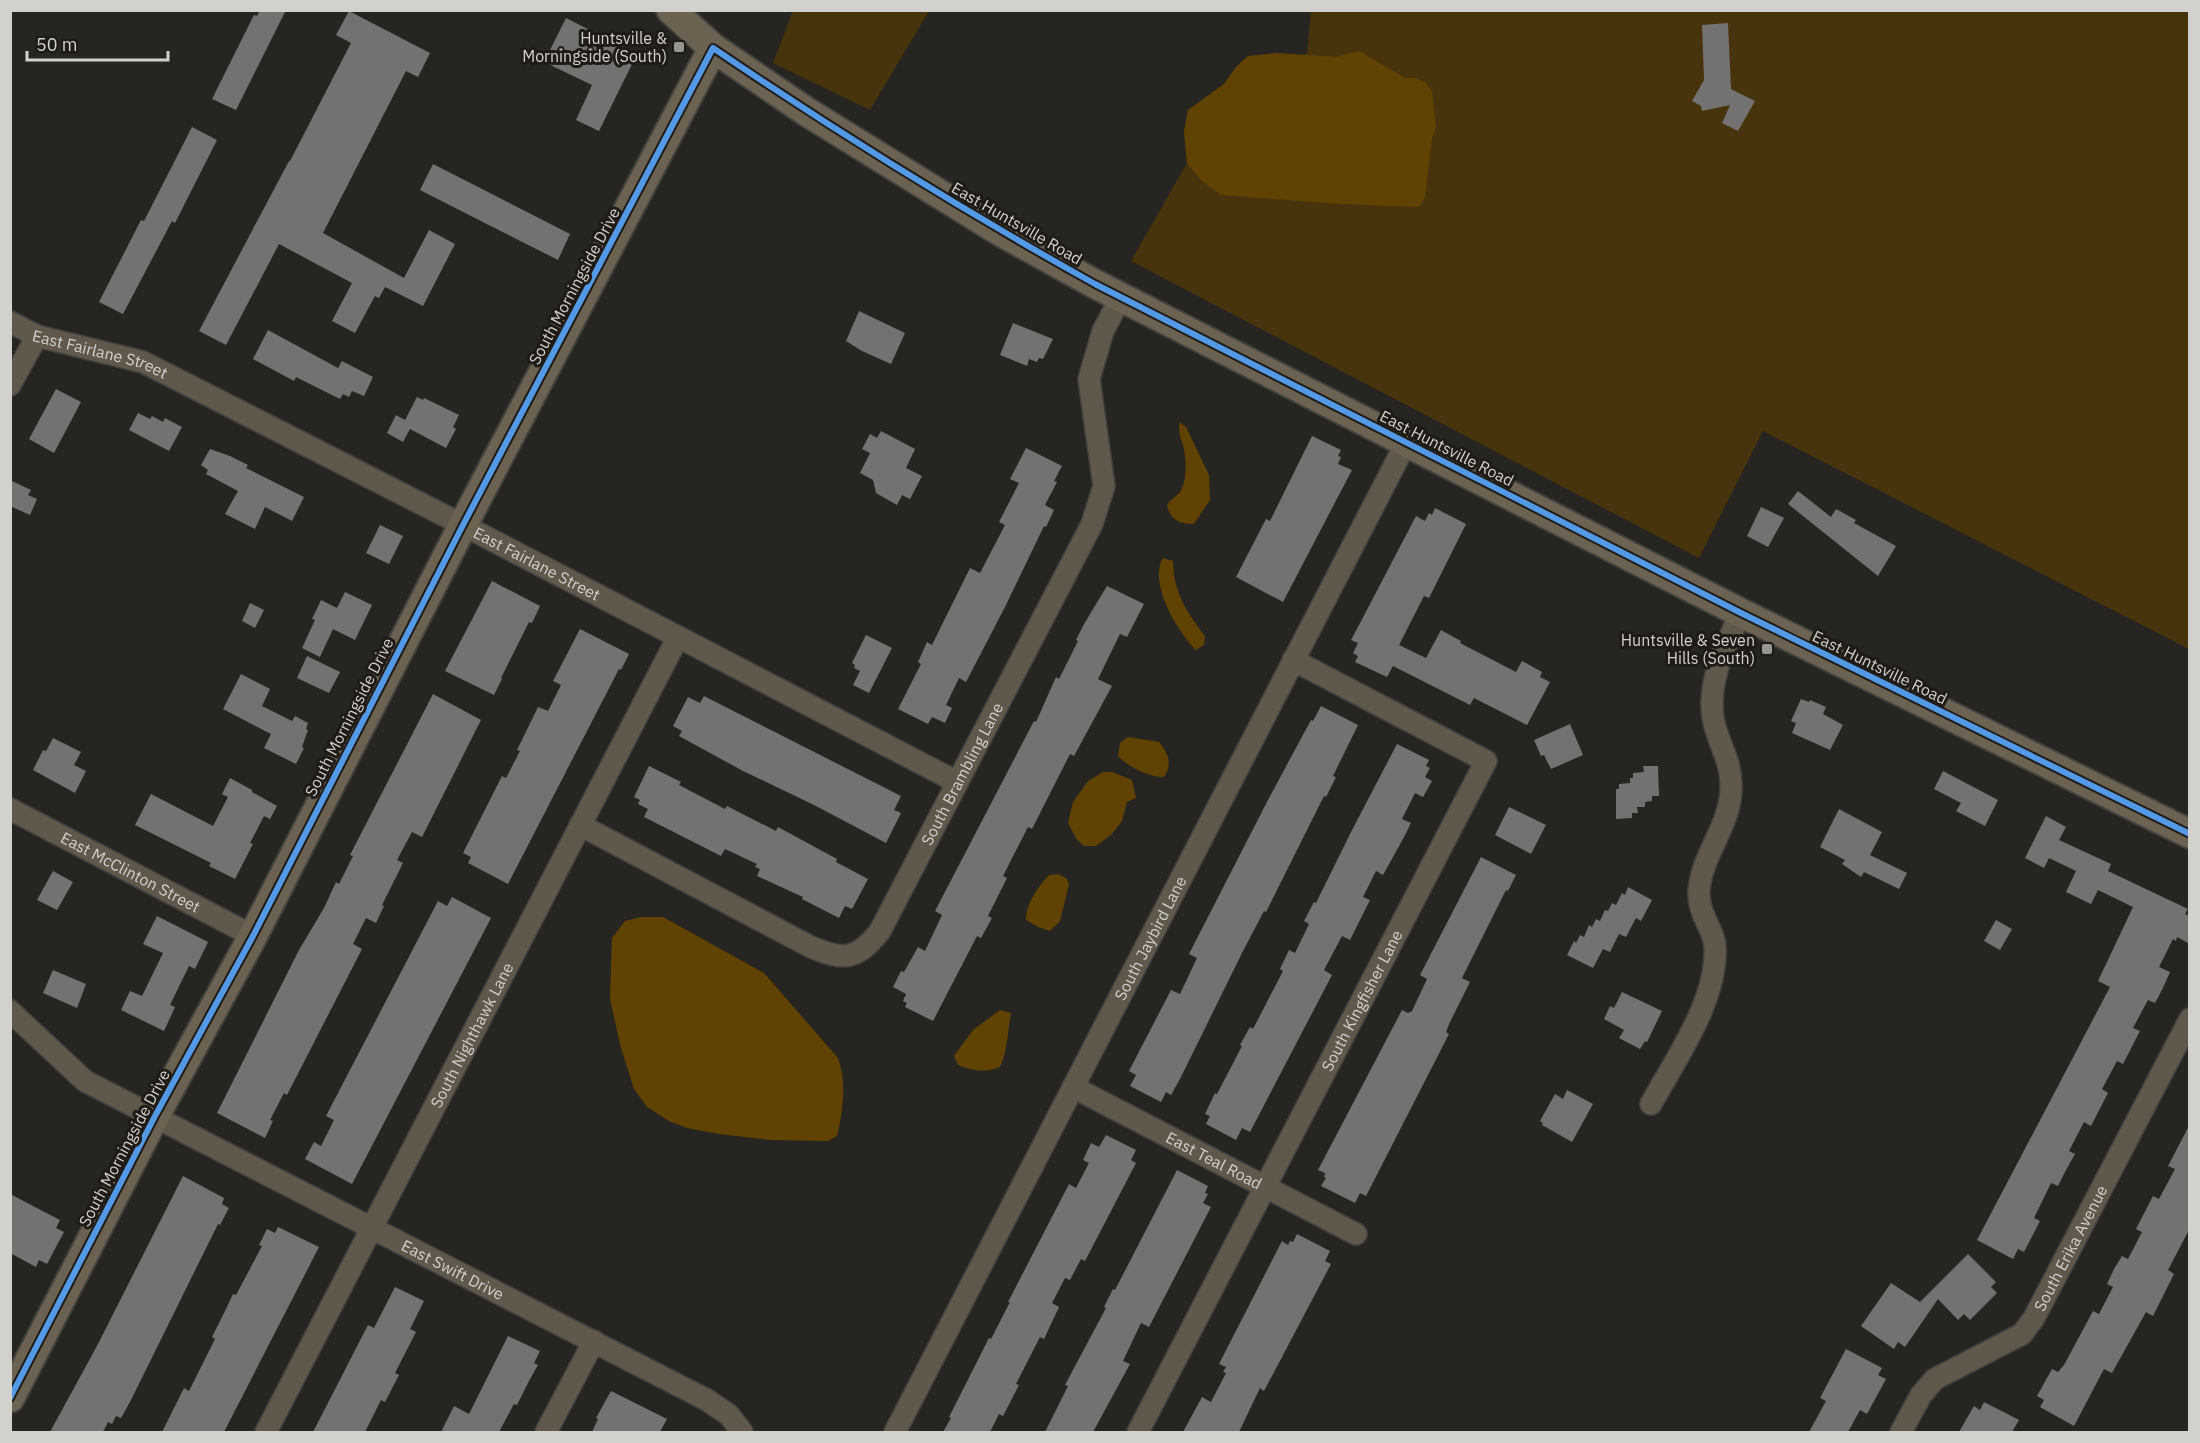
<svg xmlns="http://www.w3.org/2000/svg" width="2200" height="1443" viewBox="0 0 2200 1443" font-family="'IBM Plex Sans',sans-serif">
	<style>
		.green { fill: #48340c }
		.water { fill: #604203 }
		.building { fill: #747270 }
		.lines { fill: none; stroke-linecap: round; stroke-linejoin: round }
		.street-casing { stroke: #42413e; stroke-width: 24 }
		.secondary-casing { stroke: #42413e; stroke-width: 32 }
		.street { stroke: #60584b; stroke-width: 21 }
		.secondary { stroke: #6c6252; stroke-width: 28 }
		.cycleway-casing { stroke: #1f1c17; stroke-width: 10 }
		.cycleway { stroke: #5399e6; stroke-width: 6 }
		.poi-dot { fill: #979591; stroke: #1f1c17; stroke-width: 2 }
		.labels { text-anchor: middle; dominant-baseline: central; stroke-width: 6; stroke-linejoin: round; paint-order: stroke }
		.poi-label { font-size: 16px; fill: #d3d1cd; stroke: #1f1c17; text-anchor: end }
		.street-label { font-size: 16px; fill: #d3d1cd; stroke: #1f1c17 }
	</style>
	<rect width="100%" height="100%" fill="#272522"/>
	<g class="green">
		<polygon points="793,11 793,10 929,11 870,110 773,63"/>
		<polygon points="1311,11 2189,11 2189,649 1763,431 1699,558 1131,261 1187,163 1184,132 1188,110 1224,84 1236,67 1248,56 1307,54"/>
	</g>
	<g class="water">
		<polygon points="1359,51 1405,78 1416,78 1426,83 1432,91 1436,127 1432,138 1425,197 1419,207 1341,204 1221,195 1202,181 1187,163 1184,132 1188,110 1224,84 1236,67 1248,56 1276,53 1336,57"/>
		<path d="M1180,422l6,5 23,48 1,25 -16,24c-14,0 -24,-4 -27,-19 4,-7 13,-10 15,-17 5,-12 4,-27 2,-39 -2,-9 -7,-18 -4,-27z"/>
		<path d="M1163,558l10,3c0,30 14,52 32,75l-1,9 -8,5c-18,-18 -48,-67 -33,-92z"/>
		<path d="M1128,737l31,5c9,11 14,22 5,35 -14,1 -37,-11 -46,-21l2,-13z"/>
		<polygon points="1103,772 1112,772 1132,780 1136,798 1127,802 1122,821 1112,834 1096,846 1084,846 1077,840 1068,823 1073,802 1088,781"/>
		<path d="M1058,874l8,4 3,6 -9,37 -10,10 -12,-4 -12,-7c0,-17 12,-33 23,-45z"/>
		<path d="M641,917h22l101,56 74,85c9,24 5,53 -1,78l-9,5 -58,-1 -51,-6 -32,-6 -18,-7 -22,-14 -13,-18 -13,-41 -11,-49 2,-61 13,-17z"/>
		<path d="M1000,1010l11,3c-3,16 -4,41 -11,54 -15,6 -28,4 -42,-2l-4,-9 19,-26z"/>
	</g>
	<g class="building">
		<polygon points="260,10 286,10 236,110 212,99 254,15 257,16"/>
		<polygon points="349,11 430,53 418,77 406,71 323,233 404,278 429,230 455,244 423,306 385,287 379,298 375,296 355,333 332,321 352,283 279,244 226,345 199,331 289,161 290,161 351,43 336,35"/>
		<polygon points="566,18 637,54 599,131 576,120 592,85 544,62"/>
		<polygon points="1728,23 1731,89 1755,101 1738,131 1722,123 1730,105 1702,111 1701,106 1692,101 1704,80 1702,25"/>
		<polygon points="192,127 217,140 175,223 172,221 123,314 99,302 141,220 144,221"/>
		<polygon points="433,164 570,234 558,260 420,190"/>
		<polygon points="859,311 905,333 891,364 862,351 846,341"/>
		<polygon points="1013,323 1053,339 1043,359 1039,358 1037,362 1029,359 1027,366 1000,355"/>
		<polygon points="268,330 338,368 342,361 373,377 364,396 352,391 349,397 343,394 340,399 296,377 294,381 253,359"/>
		<polygon points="56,389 81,402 54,453 29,439"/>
		<polygon points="417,397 423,400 424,398 459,415 453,427 456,429 446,448 410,429 403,442 387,433 396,415 405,420"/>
		<polygon points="138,413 150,419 152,416 163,422 165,418 182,427 169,451 129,430"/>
		<polygon points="881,431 915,449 906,468 922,476 910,499 902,495 897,505 876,493 873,480 860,473 870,453 862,449 870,434 877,438"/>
		<polygon points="1312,436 1341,450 1338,456 1341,457 1338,464 1352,470 1283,602 1236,577 1266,519 1270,521"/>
		<polygon points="1026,448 1062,466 1054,481 1057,482 1045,505 1054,510 1046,527 1044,526 1005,607 966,682 959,678 946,705 952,708 945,723 932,717 928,724 898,709 921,664 918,662 927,642 932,645 970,568 980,573 1005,525 999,522 1019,483 1010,479"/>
		<polygon points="210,449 230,456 248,465 246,468 304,497 292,521 265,507 255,529 225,514 238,491 206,474 208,470 201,465"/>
		<polygon points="10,480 31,490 28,495 37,499 30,515 10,506"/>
		<polygon points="1798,491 1831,517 1836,509 1856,520 1854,523 1896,546 1878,576 1788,504"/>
		<polygon points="1761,507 1784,518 1768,547 1747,536"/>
		<polygon points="1435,508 1466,524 1429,598 1424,596 1399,645 1426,658 1441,630 1461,641 1460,643 1516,672 1522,661 1542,672 1540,677 1550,682 1527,725 1474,698 1470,705 1393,666 1387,677 1355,662 1358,656 1353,653 1358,643 1351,640 1359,625 1416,516 1425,521 1429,513 1432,515"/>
		<polygon points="380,525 403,536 389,564 366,553"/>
		<polygon points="492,581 540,606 532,623 529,622 501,678 502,679 494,695 445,671"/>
		<polygon points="1107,586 1144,604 1127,637 1120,634 1098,679 1112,686 1074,756 1070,754 1032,829 1028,827 1003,876 1007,878 988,916 992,918 981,938 977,936 933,1021 905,1007 907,1003 903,1001 906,994 893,987 901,971 904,972 918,947 925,951 942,915 935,911 1034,721 1036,722 1056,677 1059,679 1078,641 1076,640 1084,624"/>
		<polygon points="345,592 372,605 355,640 333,629 320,657 302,648 315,620 312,619 321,600 337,608"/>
		<polygon points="250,603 264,610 255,628 242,621"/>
		<polygon points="580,629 629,654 621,670 619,669 508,884 468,863 471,857 463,853 502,776 506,778 520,751 517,750 538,707 548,711 561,685 553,681"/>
		<polygon points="866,635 892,648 869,693 853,685 860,671 854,668 855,665 852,663"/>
		<polygon points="307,656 340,672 329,693 297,678"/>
		<polygon points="241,674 270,689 262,706 292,721 295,716 308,723 306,729 308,730 302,747 304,748 296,764 264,748 271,734 223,709"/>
		<polygon points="433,694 481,720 422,837 412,832 397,860 403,863 382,905 384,906 376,923 366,918 353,944 362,949 287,1095 284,1093 270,1120 273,1121 265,1138 217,1113 299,950 324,908 336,882 339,884 353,856 350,855"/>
		<polygon points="704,696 901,796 894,810 901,813 886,843 814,805 743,771 679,736 682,731 673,726 688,697 700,703"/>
		<polygon points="1801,699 1809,702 1810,700 1826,707 1823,714 1843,725 1830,750 1792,733 1796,723 1791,721"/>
		<polygon points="1321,706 1358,725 1333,776 1336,777 1326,797 1324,796 1266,912 1264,911 1243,951 1181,1077 1171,1095 1166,1092 1161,1102 1130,1086 1136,1075 1129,1071 1171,990 1180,994 1197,958 1189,954 1269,798 1311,720 1313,721"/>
		<polygon points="1570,724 1583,755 1551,769 1544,755 1541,756 1534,740"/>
		<polygon points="53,738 81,752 74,765 86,771 75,793 33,770 43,750 46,751"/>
		<polygon points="1397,744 1429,760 1426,766 1430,768 1425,777 1432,781 1423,797 1415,793 1402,819 1411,823 1403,839 1383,875 1376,871 1363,897 1370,900 1350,940 1342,936 1324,970 1332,975 1250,1132 1242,1128 1236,1140 1206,1124 1210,1116 1205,1114 1215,1093 1217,1094 1242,1046 1240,1045 1250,1027 1253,1029 1283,971 1280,969 1289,950 1295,953 1309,924 1304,921 1314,902 1316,903 1350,834"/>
		<polygon points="649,766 681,782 679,785 725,809 727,806 776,831 778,827 837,859 836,862 868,879 852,909 845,906 839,918 802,899 803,897 757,876 760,869 755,867 757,864 725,849 721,856 644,817 648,809 638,804 640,800 634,797"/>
		<polygon points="1643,766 1658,766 1659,796 1652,796 1652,801 1645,802 1645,807 1637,807 1638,813 1632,813 1632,818 1616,819 1616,789 1619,789 1619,784 1630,783 1630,778 1633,778 1633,773 1644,772"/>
		<polygon points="1943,771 1998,800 1985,826 1956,811 1961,803 1934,789"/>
		<polygon points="230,778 252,790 252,792 277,806 270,819 264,816 250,843 253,844 235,879 209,866 211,863 135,825 151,794 213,826 228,797 222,794"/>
		<polygon points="1509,807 1546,825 1531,854 1495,835"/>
		<polygon points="1839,809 1882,832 1870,855 1907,873 1899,889 1864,872 1861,877 1842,864 1845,860 1820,847"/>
		<polygon points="2046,816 2066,827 2059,840 2111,864 2108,871 2188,909 2185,914 2190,916 2190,944 2177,937 2176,941 2173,939 2159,967 2170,972 2163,988 2155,1003 2148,1000 2133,1028 2140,1031 2123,1064 2117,1061 2102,1089 2108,1093 2091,1126 2084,1122 2069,1151 2075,1154 2066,1170 2058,1186 2051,1183 2034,1218 2040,1221 2024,1252 2018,1249 2013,1259 1977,1240 2110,987 2098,981 2133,907 2098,890 2091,904 2066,892 2076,871 2049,858 2044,868 2025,858"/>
		<polygon points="1481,857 1516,875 1508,891 1506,890 1462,978 1470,982 1450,1022 1446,1032 1449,1034 1366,1196 1360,1193 1355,1203 1321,1186 1326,1178 1324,1177 1325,1173 1318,1170 1402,1010 1408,1013 1412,1011 1427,979 1420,975"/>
		<polygon points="53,871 73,882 57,910 37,900"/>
		<polygon points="1628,887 1652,900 1641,921 1636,918 1626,937 1619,934 1610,952 1603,949 1593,968 1567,955 1574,941 1576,943 1580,935 1584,937 1589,925 1592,927 1596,919 1600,921 1605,910 1608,911 1612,903 1616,905 1622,893 1625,895"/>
		<polygon points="452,897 491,918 352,1184 305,1159 314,1142 321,1146 334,1120 326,1116 438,901 447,906"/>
		<polygon points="157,916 208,942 195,969 189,966 170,1005 175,1007 164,1031 121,1010 130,991 142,996 163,953 143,944"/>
		<polygon points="1996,920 2012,929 2000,950 1984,941"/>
		<polygon points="53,970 86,984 77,1008 43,993"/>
		<polygon points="1622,992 1662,1011 1647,1042 1645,1041 1640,1049 1619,1038 1624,1030 1604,1019 1610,1006 1614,1008"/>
		<polygon points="1567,1090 1593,1104 1572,1142 1542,1125 1543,1123 1540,1121 1555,1094 1563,1099"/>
		<polygon points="2190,1124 2190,1228 2168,1270 2174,1274 2153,1316 2146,1312 2112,1373 2104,1369 2074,1426 2040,1407 2044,1400 2037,1396 2052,1369 2058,1372 2064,1365 2093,1311 2099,1314 2113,1287 2107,1284 2114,1269 2122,1256 2128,1259 2142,1232 2136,1229 2153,1196 2159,1199 2175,1169 2168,1166"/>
		<polygon points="1106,1135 1136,1150 1131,1160 1136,1163 1085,1261 1081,1259 1070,1280 1065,1278 1052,1303 1059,1307 1044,1339 1040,1337 1016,1384 1019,1385 1003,1416 999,1414 990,1432 943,1432 951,1418 949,1417 989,1338 991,1339 1010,1302 1008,1302 1069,1184 1076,1188 1089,1163 1083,1160 1091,1143 1099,1147"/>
		<polygon points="1177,1170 1208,1186 1205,1193 1208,1194 1203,1203 1211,1207 1149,1327 1141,1323 1123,1361 1130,1364 1093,1432 1045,1432 1068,1386 1065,1385 1106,1308 1104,1307 1113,1289 1115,1290"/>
		<polygon points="183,1176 224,1198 222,1204 229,1208 220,1225 218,1224 131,1400 121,1418 116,1416 112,1424 108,1422 103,1432 50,1432 98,1344"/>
		<polygon points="10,1194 60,1220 56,1228 64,1232 47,1264 39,1260 36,1267 10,1253"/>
		<polygon points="278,1227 319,1247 224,1432 162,1432 184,1388 189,1391 215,1339 212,1337 225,1311 233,1294 236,1295 262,1246 259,1245 267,1229 275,1233"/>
		<polygon points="1297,1234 1330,1251 1325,1261 1331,1264 1264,1391 1260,1388 1239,1432 1183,1432 1202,1397 1211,1402 1226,1373 1223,1372 1226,1367 1219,1364 1282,1241 1288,1245 1290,1241 1293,1242"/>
		<polygon points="1968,1254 1996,1282 1991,1287 1997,1293 1970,1320 1964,1314 1958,1320 1938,1299 1905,1347 1898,1342 1894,1349 1861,1326 1891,1283 1920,1302"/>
		<polygon points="395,1287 424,1301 410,1329 416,1332 395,1373 399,1375 385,1402 381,1400 365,1432 313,1432 368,1325 374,1328"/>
		<polygon points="508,1336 540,1351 534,1363 538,1365 529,1381 517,1405 514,1404 499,1432 441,1432 454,1406 469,1414"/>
		<polygon points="1846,1349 1882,1368 1878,1375 1886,1379 1867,1414 1860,1410 1848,1432 1809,1432 1826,1401 1820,1398"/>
		<polygon points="611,1391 667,1419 660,1432 592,1432 598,1419 596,1418"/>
		<polygon points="1984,1402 2019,1420 2012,1432 1959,1432 1974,1406 1980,1410"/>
	</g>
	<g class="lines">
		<g class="street-casing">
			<g id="street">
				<path id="s1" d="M10,322l27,14 106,26 320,163 494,257"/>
				<polyline points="10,385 37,336"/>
				<path id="s2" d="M10,809l243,127"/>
				<path id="s3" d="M580,825l231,122c33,14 46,13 69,-16l212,-407 12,-38 -15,-107 14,-48 18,-34"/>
				<path id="s4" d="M10,1011l75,70 622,319 22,15 13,17"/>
				<path id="s5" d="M1073,1087l283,147"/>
				<path d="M1651,1104c25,-46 67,-104 64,-158 -1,-17 -18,-33 -16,-56 3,-35 30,-63 32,-99 1,-27 -8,-38 -15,-61 -13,-40 8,-82 25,-117"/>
				<path id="s6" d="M266,1432l412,-795"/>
				<polyline points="546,1432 594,1341"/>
				<path id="s7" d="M895,1432l511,-989"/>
				<path id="s8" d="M1138,1432l348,-671 -193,-101"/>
				<path id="s9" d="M1901,1432l20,-37 14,-16 87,-45 12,-16 156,-299"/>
			</g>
		</g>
		<g class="secondary-casing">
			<g id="secondary">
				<polyline points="671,10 713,48 807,112 1001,232 1095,284 1741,613 2190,834"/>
				<polyline points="10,1398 155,1116 253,936 463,525 713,48"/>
			</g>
		</g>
		<use href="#street" class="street"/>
		<use href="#secondary" class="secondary"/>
		<g class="cycleway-casing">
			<path id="cycleway" d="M10,1398l145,-282 98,-180 210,-411 250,-477c124,84 251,163 382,236l646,329 449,221"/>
		</g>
		<use href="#cycleway" class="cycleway"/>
	</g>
	<g class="poi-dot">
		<rect x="673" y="41" width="12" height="12" rx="3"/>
		<rect x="1761" y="643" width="12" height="12" rx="3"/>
	</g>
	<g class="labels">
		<g class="poi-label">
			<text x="667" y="38">Huntsville &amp;<tspan x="667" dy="18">Morningside (South)</tspan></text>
			<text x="1755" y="640">Huntsville &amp; Seven<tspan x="1755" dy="18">Hills (South)</tspan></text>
		</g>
		<g class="street-label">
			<text transform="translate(1017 223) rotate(30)">East Huntsville Road</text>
			<text transform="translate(574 286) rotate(-62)">South Morningside Drive</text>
			<text stroke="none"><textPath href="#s1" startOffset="96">East Fairlane Street</textPath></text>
			<text transform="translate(1447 448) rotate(27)">East Huntsville Road</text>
			<text stroke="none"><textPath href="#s1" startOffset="582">East Fairlane Street</textPath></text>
			<text transform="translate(1880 667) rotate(26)">East Huntsville Road</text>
			<text transform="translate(349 717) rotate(-63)">South Morningside Drive</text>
			<text stroke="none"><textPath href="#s3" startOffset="518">South Brambling Lane</textPath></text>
			<text stroke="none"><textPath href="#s2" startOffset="136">East McClinton Street</textPath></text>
			<text stroke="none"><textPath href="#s7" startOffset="556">South Jaybird Lane</textPath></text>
			<text stroke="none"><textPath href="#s8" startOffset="486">South Kingfisher Lane</textPath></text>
			<text stroke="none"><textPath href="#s6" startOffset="447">South Nighthawk Lane</textPath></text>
			<text transform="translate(124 1148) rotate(-62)">South Morningside Drive</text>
			<text stroke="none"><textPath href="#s5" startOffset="159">East Teal Road</textPath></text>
			<text stroke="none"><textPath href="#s9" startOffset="260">South Erika Avenue</textPath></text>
			<text stroke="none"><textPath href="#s4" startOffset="516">East Swift Drive</textPath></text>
		</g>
	</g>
	<rect width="2200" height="1443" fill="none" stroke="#d3d1cd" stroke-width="24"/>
	<path d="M27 51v9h141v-9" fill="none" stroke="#d3d1cd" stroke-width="3"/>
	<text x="36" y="51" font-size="18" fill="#d3d1cd" stroke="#1f1c17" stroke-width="4.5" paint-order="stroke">50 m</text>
</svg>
